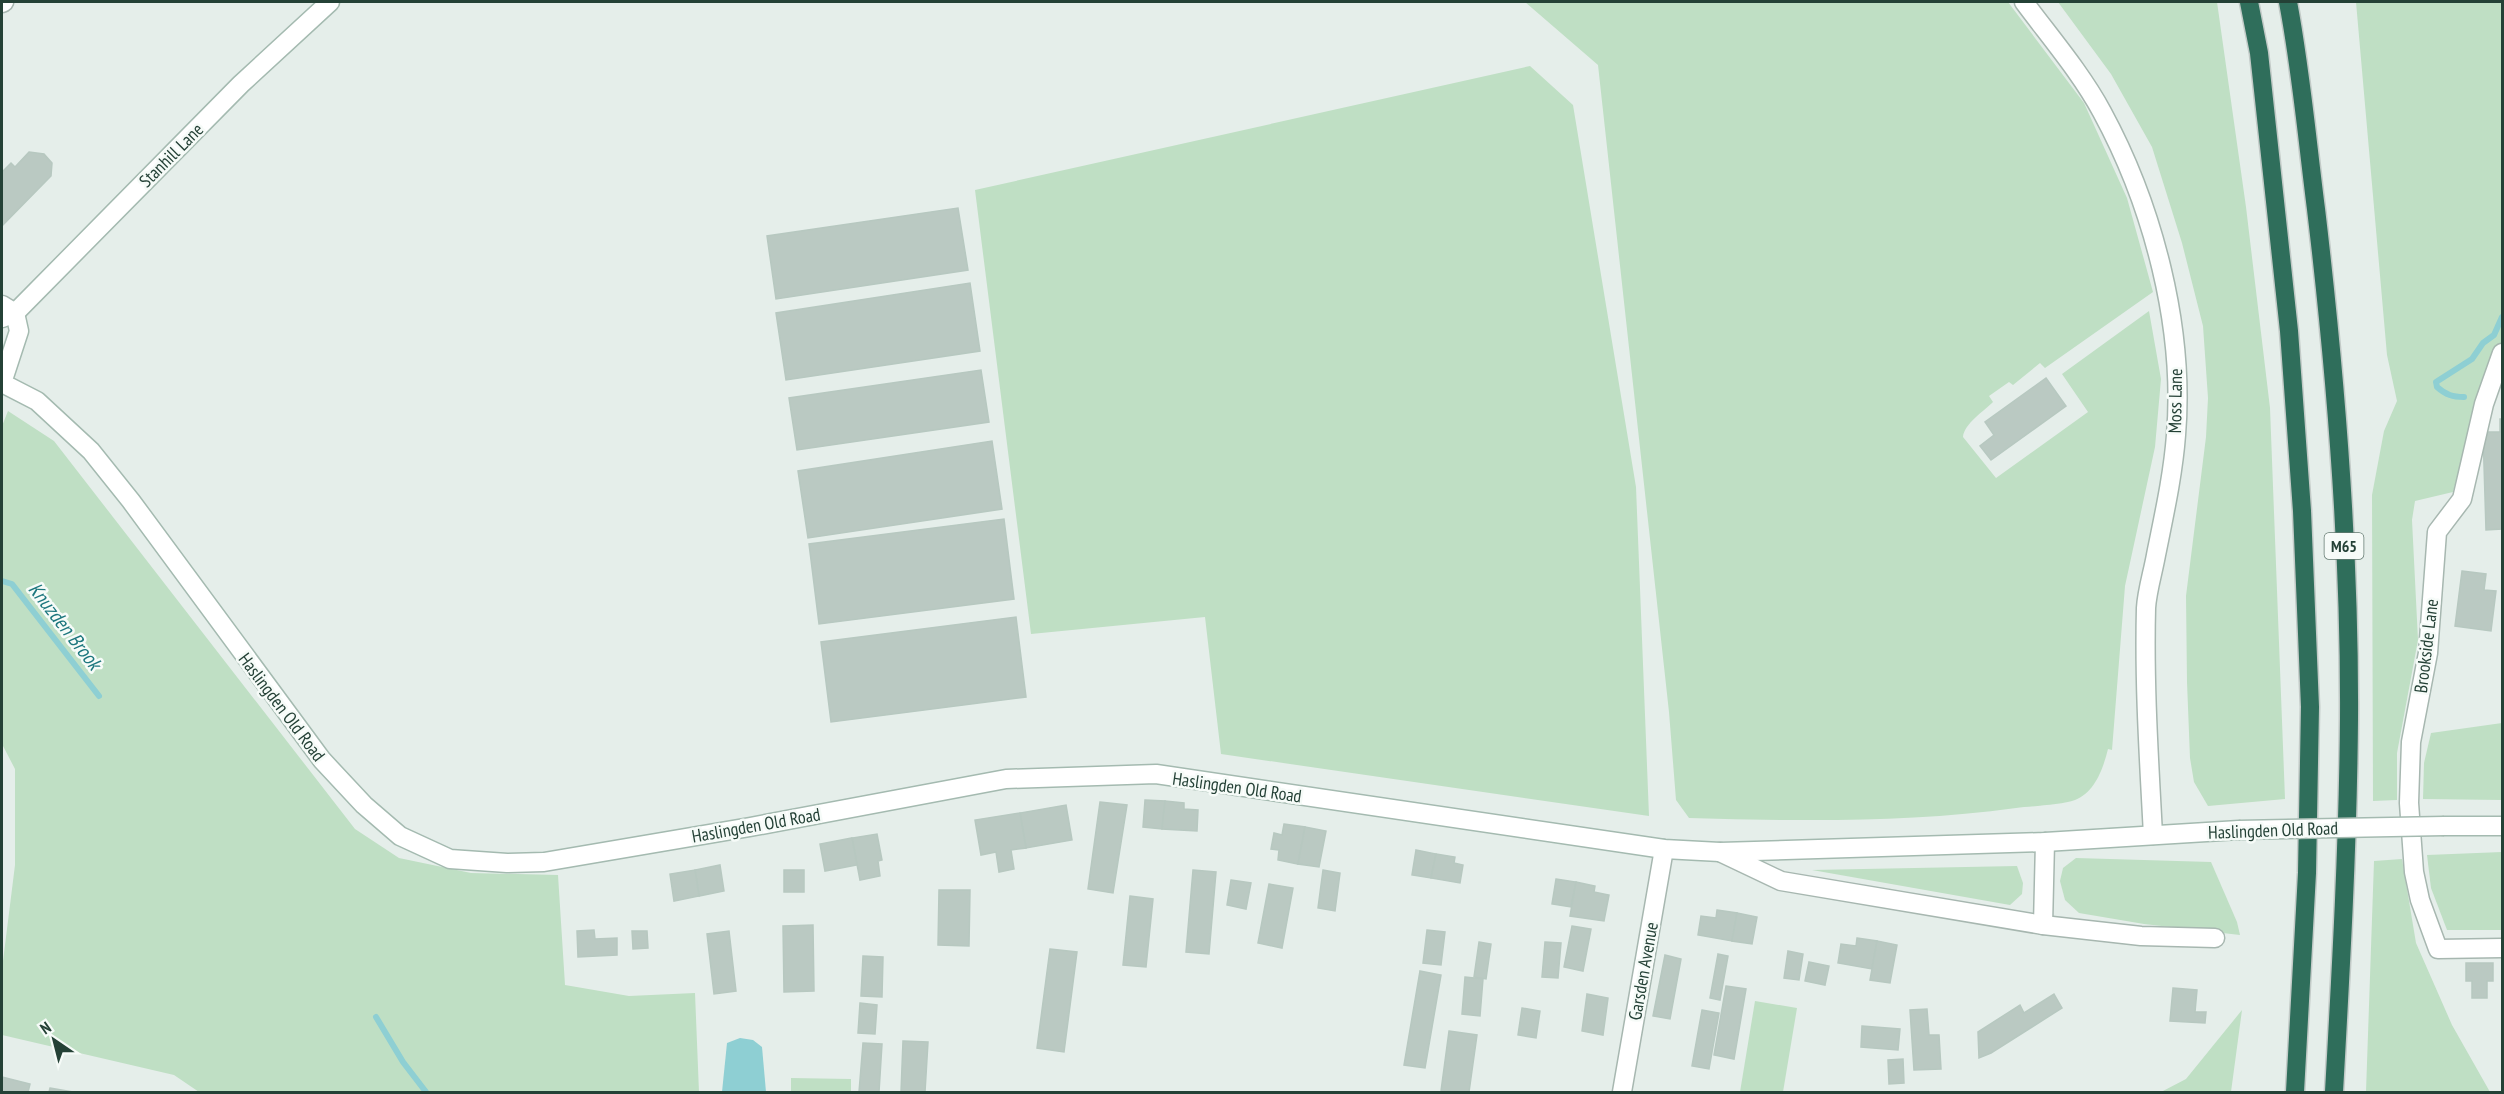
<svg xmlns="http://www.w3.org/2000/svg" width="2504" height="1094" viewBox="0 0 2504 1094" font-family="'PT Sans Narrow',sans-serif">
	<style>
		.green { fill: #bfdfc4 }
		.water { fill: #8ecfd3 }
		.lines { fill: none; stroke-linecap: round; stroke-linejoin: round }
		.stream { stroke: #8ecfd3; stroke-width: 6 }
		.building { fill: #bac9c2; stroke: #b7c8c0; stroke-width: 1.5 }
		.minor-casing { stroke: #a7b7b0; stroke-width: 21 }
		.secondary-casing { stroke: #a4bab0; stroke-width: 21 }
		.motorway-casing { stroke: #c2cac7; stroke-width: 21 }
		.minor { stroke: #fff; stroke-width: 18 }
		.secondary { stroke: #fff; stroke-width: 18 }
		.motorway { stroke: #2f6e5b; stroke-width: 18 }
		.secondary-bridge-casing { stroke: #a4bab0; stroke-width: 21; stroke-linecap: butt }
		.secondary-bridge { stroke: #fff; stroke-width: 18 }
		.labels { text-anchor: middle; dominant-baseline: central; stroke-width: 5; stroke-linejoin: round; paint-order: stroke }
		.shield { fill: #f6fbf8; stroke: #637970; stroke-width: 1.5 }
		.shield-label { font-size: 16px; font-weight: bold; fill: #244136 }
		.street-label { font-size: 18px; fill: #244136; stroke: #f6fbf8 }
		.water-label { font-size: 20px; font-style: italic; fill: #1d777e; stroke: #f6fbf8 }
	</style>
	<rect width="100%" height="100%" fill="#e5eeea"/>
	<g class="green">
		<path d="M1525,2h483l76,101 43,95 26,94 -108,76 -5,-5 -27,22 -4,-3 -20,14 4,6c-9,9 -29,22 -30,35l33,41 92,-66 -26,-38 87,-63 12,68 -6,68 -30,139 -13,164 -4,-1c-5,20 -13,43 -33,51 -13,5 -44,6 -59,8 -108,15 -219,13 -327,10l-13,-18 -7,-88 -71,-647z"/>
		<polygon points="2058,2 2217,2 2246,207 2270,408 2285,799 2208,806 2194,782 2190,758 2187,682 2186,596 2206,437 2208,398 2203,326 2182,243 2152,147 2111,74"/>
		<polygon points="2356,2 2502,2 2502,347 2484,377 2453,492 2415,501 2412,520 2418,640 2397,753 2397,800 2373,801 2372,495 2384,431 2397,401 2387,355"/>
		<polygon points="1530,66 1573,105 1636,487 1649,816 1221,754 1205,617 1031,634 975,190"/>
		<polygon points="8,411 54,441 355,829 399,858 471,873 558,875 565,985 629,996 695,993 699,1092 199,1092 174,1075 2,1035 2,969 15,865 15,769 2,744 2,426"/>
		<polygon points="2502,723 2502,800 2423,799 2424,763 2431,733"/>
		<polygon points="2502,852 2502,930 2447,930 2431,888 2427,855"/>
		<polygon points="2076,858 2211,862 2237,922 2240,935 2144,924 2079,913 2065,900 2060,881 2063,868"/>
		<polygon points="2402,859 2416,943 2452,1025 2490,1092 2366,1092 2374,861"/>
		<polygon points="2017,866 2023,883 2022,894 2010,905 1812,870"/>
		<polygon points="1755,1001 1797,1008 1783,1092 1740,1092"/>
		<polygon points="2242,1010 2231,1092 2161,1092 2186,1079"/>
		<polygon points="791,1078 851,1079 851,1092 791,1092"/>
	</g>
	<polygon class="water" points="740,1038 753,1040 762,1047 766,1092 722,1092 727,1043"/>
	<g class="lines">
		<g class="stream">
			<path d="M2464,397c-11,0 -18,-2 -27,-10l-1,-5 36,-23 11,-16 11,-8 8,-18"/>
			<polyline points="2,581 12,584 99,696"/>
			<polyline points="376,1017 403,1062 426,1092"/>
		</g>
	</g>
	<g class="building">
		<polygon points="29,152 44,154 52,163 51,176 2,226 2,172 11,163 15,167"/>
		<polygon points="958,208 968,270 776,299 767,236"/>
		<polygon points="970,283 980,351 786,380 776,313"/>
		<polygon points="981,370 989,422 797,450 789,398"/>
		<polygon points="2046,378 2066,406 1991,460 1980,446 1994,435 1985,422"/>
		<polygon points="2500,419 2502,419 2502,529 2486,530 2483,432 2500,432"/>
		<polygon points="992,441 1002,509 808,538 798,471"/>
		<polygon points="1004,519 1014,599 819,624 809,544"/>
		<polygon points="2462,571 2486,574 2484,590 2496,591 2491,631 2455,626"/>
		<polygon points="1016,617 1026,697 831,722 821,642"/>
		<polygon points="1145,800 1165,801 1162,829 1143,827"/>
		<polygon points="1165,801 1184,803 1184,809 1198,810 1197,831 1162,829"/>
		<polygon points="1100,802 1127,805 1113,893 1088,889"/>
		<polygon points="1066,805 1072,840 1026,848 1020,813"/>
		<polygon points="1020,813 1026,848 1011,850 1014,869 999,872 996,852 981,855 975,820"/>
		<polygon points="1284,824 1305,827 1298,864 1278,860 1279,850 1271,849 1274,833 1282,835"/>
		<polygon points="1305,827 1326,831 1319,867 1298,864"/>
		<polygon points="877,834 882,860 878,861 880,876 860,880 852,838"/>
		<polygon points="852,838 857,865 825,871 820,844"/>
		<polygon points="1416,850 1436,854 1431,878 1412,875"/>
		<polygon points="1436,854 1455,857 1454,863 1463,865 1460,883 1431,878"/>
		<polygon points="720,865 724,891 699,896 695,870"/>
		<polygon points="695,870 699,896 674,901 670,874"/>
		<rect x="784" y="870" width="20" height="22"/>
		<polygon points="1193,870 1216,872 1209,954 1186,952"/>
		<polygon points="1323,870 1340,873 1335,911 1318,908"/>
		<polygon points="1556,879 1576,882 1571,907 1552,904"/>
		<polygon points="1231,880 1251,883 1246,909 1227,905"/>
		<polygon points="1576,882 1595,886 1594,892 1609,895 1604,921 1570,916"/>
		<polygon points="1269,884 1293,888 1282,948 1258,943"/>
		<polygon points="939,890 970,890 969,946 938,945"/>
		<polygon points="1130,896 1153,899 1146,967 1123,965"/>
		<polygon points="1717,910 1737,913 1732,941 1698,935 1701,916 1716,918"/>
		<polygon points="1737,913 1757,917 1752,944 1732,941"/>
		<polygon points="813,925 814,991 784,992 783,926"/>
		<polygon points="1572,926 1591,929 1583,971 1564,967"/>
		<polygon points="594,930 595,939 617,938 617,955 578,957 577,931"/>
		<polygon points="1427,930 1445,932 1441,965 1423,963"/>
		<polygon points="632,931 647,931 648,948 633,949"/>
		<polygon points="729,931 736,991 714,994 707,934"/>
		<polygon points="1857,938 1877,941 1872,969 1838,963 1841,944 1856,946"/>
		<polygon points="1877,941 1897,945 1890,983 1870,980"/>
		<polygon points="1479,942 1491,944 1486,979 1474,977"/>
		<polygon points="1545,942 1561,943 1558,978 1542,977"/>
		<polygon points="1050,949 1077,952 1064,1052 1037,1048"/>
		<polygon points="1788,951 1803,954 1799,980 1784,978"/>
		<polygon points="1718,954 1728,956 1720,1000 1710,998"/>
		<polygon points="1665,955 1681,959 1670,1019 1653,1016"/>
		<polygon points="863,956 883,957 882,997 861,996"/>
		<polygon points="1809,962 1829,966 1825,985 1805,981"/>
		<polygon points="2466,963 2493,963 2493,981 2487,981 2487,998 2472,998 2472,981 2466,981"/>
		<polygon points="1420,971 1441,975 1425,1068 1404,1065"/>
		<polygon points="1465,977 1483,979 1480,1016 1462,1014"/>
		<polygon points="1726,986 1746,989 1734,1059 1714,1055"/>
		<polygon points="2173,988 2197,990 2195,1012 2206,1012 2205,1023 2170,1021"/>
		<polygon points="1587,994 1608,998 1603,1035 1582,1031"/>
		<polygon points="2054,994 2062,1008 1991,1053 1979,1058 1978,1032 2020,1005 2024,1013"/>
		<polygon points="860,1003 877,1005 875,1034 858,1033"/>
		<polygon points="1522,1008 1540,1011 1536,1038 1518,1035"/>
		<polygon points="1927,1009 1929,1035 1939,1035 1941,1069 1914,1070 1910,1010"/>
		<polygon points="1702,1010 1719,1013 1709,1069 1692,1066"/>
		<polygon points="1862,1026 1900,1029 1898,1050 1861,1047"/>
		<polygon points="1449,1031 1477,1035 1469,1092 1441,1091"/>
		<polygon points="903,1041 928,1042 925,1092 901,1092"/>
		<polygon points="863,1043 882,1044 879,1092 859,1092"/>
		<polygon points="1903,1059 1904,1083 1889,1084 1888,1060"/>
		<polygon points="2,1077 30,1084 28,1092 2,1092"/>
		<polygon points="50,1088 73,1092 49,1092"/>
	</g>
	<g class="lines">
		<g class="minor-casing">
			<g id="minor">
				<path d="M2024,2c26,35 57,71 78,110 51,94 83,215 74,323 -3,40 -12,80 -20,120 -3,17 -9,36 -10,53 -2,76 3,151 7,227"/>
				<polyline points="2,3 4,2"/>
				<polyline points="2,305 15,313"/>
				<polyline points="2502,353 2484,404 2462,499 2437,532 2428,653 2411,742 2409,803 2414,872 2420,900 2438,949 2502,948"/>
				<polyline points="1720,852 1781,881 2043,925 2141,936 2215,938"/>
				<polyline points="2043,925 2045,842"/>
				<polyline points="1622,1092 1664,849"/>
			</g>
		</g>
		<g class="secondary-casing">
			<g id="secondary">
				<polyline points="15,313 19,331 2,383 37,401 91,451 131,501 322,760 364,805 400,836 450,859 507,863 544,862 750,827 1006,779 1156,774 1664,849 1720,852 2045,842 2239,830"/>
				<polyline points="2,318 15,313 241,84 330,2"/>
				<polyline points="2444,826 2502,826"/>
			</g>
		</g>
		<g class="motorway-casing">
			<g id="motorway">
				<polyline points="2249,2 2259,53 2289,331 2302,511 2310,707 2307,873 2295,1092"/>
				<path d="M2288,2c13,68 19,137 28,207 20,168 34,340 33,510 -1,125 -8,249 -15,373"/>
			</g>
		</g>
		<use href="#minor" class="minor"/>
		<use href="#secondary" class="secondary"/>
		<use href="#motorway" class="motorway"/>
		<g class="secondary-bridge-casing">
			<polyline id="secondary-bridge" points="2239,830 2444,826"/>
		</g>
		<use href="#secondary-bridge" class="secondary-bridge"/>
	</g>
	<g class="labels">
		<rect class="shield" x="2324.5" y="533" width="39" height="26" rx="4.5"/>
		<g class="shield-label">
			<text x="2344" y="546">M65</text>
		</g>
		<g class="street-label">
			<text transform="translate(171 155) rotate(-45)">Stanhill Lane</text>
			<text transform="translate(2175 401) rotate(-89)">Moss Lane</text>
			<text transform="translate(2426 646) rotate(-83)">Brookside Lane</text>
			<text transform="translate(282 707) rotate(53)">Haslingden Old Road</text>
			<text transform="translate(1237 787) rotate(8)">Haslingden Old Road</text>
			<text transform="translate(756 825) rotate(-10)">Haslingden Old Road</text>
			<text transform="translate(2273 830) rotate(-2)">Haslingden Old Road</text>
			<text transform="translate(1643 971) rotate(-80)">Garsden Avenue</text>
		</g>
		<g class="water-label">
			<text transform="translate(65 626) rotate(52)">Knuzden Brook</text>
		</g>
	</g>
	<rect width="2504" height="1094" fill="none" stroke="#244136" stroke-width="6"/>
	<g transform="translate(54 1040) rotate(325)" stroke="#f6fbf8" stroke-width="4.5" paint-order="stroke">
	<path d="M0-4.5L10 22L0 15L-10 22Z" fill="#244136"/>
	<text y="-9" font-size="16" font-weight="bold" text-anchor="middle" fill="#244136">N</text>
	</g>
</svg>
